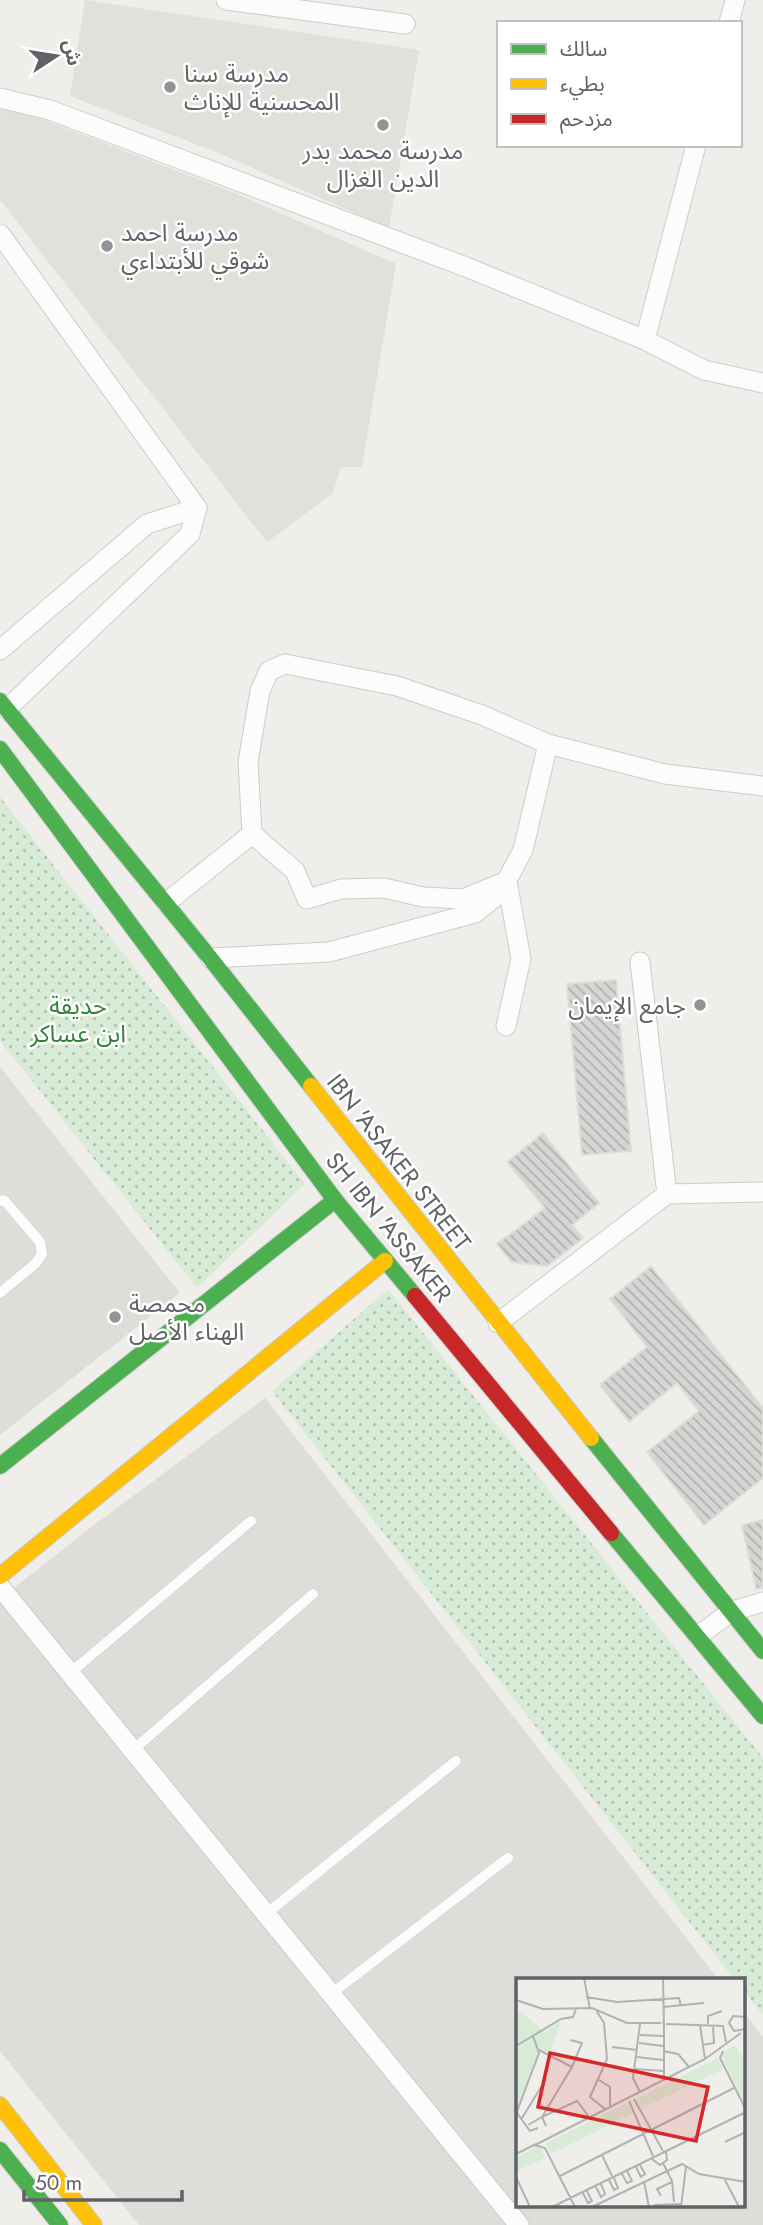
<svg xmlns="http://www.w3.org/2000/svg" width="763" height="2225" viewBox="0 0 763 2225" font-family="Jost,'Noto Sans Arabic',sans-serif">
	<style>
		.industrial { fill: #dfddda }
		.education { fill: #e2e0da }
		.park { fill: url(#park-dots) }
		.building { fill: url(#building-back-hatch); stroke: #deddd9; stroke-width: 2 }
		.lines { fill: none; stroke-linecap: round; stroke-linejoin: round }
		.lane-casing { stroke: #cbcccc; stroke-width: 11 }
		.street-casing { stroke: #cbcccc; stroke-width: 21 }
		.fast-casing { stroke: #cacacb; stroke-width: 18 }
		.slow-casing { stroke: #cacacb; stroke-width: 18 }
		.jam-casing { stroke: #cacacb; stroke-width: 18 }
		.lane { stroke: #fdfcfc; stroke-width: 10 }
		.street { stroke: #fdfcfc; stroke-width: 19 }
		.fast { stroke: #4caf50; stroke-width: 16 }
		.slow { stroke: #ffc107; stroke-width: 16 }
		.jam { stroke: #c62828; stroke-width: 16 }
		.poi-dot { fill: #919496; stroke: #fff; stroke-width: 2.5 }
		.labels { text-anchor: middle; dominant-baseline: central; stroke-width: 5; stroke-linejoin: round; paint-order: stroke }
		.poi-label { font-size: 24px; fill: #5f6368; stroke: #fff; text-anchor: start }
		.park-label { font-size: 24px; fill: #348238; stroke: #fff }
		.street-label { font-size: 24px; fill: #5f6368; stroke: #fff }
		.inset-road { fill: none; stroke: #b1b2b2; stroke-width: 2 }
		.view { fill: #d62828; fill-opacity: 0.15; stroke: #d62828; stroke-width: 3.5 }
		.inset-edge { fill: none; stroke: #5f6368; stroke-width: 3.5 }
	</style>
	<defs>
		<pattern id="park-dots" width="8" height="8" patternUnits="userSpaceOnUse" patternTransform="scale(1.75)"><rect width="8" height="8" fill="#d8ebd6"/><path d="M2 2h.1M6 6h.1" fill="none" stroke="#b2c2b1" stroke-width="1.8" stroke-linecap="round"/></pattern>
		<pattern id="building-back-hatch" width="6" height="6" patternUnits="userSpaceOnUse" patternTransform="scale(1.75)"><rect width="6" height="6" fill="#d6d5d3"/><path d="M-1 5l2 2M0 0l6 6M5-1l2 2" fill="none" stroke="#b1b0af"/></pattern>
	</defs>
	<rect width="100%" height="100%" fill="#efeeea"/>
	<g class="industrial">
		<polygon points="0,1067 180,1293 0,1435"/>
		<polygon points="265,1398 719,1980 518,1980 518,2206 744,2206 744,2012 763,2037 763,2225 139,2225 0,2051 0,1599 86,1531"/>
	</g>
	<g class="education">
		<polygon points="85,0 419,50 389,228 216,152 70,96"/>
		<polygon points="0,109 36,117 235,193 396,264 362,467 341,467 333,493 267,542 0,200"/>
	</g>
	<g class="park">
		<polygon points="0,797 305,1184 197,1288 0,1041"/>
		<polygon points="388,1289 763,1758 763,2015 744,1991 744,1980 735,1980 272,1391"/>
	</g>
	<g class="building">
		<polygon points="616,980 631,1151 582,1155 567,984"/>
		<polygon points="543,1133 599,1203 572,1225 583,1238 547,1266 511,1262 497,1244 545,1208 507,1162"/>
		<polygon points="651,1266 763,1408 763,1478 704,1525 647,1452 699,1411 677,1383 629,1422 600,1385 647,1347 610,1299"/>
		<polygon points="763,1520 763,1588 756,1589 742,1525"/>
	</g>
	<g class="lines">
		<g class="lane-casing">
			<g id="lane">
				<polyline points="0,1201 4,1200 40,1242 42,1254 36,1263 0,1293"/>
				<polyline points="70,1673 251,1521"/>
				<polyline points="133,1750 313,1594"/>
				<polyline points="266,1914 456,1761"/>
				<polyline points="331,1994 508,1858"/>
			</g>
		</g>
		<g class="street-casing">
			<g id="street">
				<polyline points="226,0 405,24"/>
				<polyline points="729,23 735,0"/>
				<polyline points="0,98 50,110 466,267 645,340 696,145"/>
				<polyline points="0,234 197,508 190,534 7,709"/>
				<polyline points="645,340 704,370 763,383"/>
				<polyline points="0,650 147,524 197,508"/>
				<polyline points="252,834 295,871 307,899 341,889 384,888 423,897 463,899 507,881 521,959 506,1026"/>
				<polyline points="166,903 252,834 248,762 260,691 269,671 285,664 397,686 482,715 548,744 665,774 763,786"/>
				<polyline points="210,958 329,952 475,913 500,893 523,850 548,744"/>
				<polyline points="640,962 667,1194"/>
				<polyline points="498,1323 667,1194 763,1192"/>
				<polyline points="0,1587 519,2225"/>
				<polyline points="698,1636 732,1611 763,1602"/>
			</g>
		</g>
		<g class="fast-casing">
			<g id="fast">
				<polyline points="0,701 210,958 311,1086"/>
				<polyline points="0,749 335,1200 415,1296"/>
				<polyline points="591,1438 763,1651"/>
				<polyline points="0,1466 335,1200"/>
				<polyline points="611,1533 763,1716"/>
				<polyline points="0,2150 60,2225"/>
			</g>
		</g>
		<g class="slow-casing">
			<g id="slow">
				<polyline points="311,1086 591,1438"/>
				<polyline points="0,1576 385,1261"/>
				<polyline points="0,2105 94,2225"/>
			</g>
		</g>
		<g class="jam-casing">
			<polyline id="jam" points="415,1296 611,1533"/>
		</g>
		<use href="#lane" class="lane"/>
		<use href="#street" class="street"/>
		<use href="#fast" class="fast"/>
		<use href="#slow" class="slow"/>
		<use href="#jam" class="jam"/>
	</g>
	<g class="poi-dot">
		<circle cx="170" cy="87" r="7"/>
		<circle cx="383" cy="125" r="7"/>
		<circle cx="107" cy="246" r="7"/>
		<circle cx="700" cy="1005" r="7"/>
		<circle cx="115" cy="1317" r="7"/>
	</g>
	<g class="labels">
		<g class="poi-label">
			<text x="184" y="73">مدرسة سنا<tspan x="184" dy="28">المحسنية للإناث</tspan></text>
			<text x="383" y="150" text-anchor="middle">مدرسة محمد بدر<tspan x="383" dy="28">الدين الغزال</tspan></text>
			<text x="121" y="232">مدرسة احمد<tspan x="121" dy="28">شوقي للأبتداءي</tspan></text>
			<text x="686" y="1005" text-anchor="end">جامع الإيمان</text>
			<text x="129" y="1303">محمصة<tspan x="129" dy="28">الهناء الأصل</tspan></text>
		</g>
		<g class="park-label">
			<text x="78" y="1005">حديقة<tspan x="78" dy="28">ابن عساكر</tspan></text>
		</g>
		<g class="street-label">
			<text transform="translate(399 1162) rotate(52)">IBN 'ASAKER STREET</text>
			<text transform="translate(389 1227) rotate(51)">SH IBN 'ASSAKER</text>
		</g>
	</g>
	<g transform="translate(516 1978)">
		<rect width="229" height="229" fill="#efeeea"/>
		<path d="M0,30l29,24 16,-11 -11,32 -10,-4 -24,62z" fill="#d8ebd6"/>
		<path d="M202,80l5,11 -82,40 -5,-10zM111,125l6,10 -82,41 -5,-11zM23,168l6,12 -28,13 -1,-13z" fill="#d8ebd6"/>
		<path d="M218,67l11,14v46l-24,-51z" fill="#d8ebd6"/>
		<path class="inset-road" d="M68,0l6,31M147,0l1,48 -1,-5M70,19l31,5 62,-4 2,8M0,22l27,9 49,-1 35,15h34M147,29l41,-4M80,32l8,13 3,36 -17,38 15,12M230,39l-13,-1 -4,7 5,8 12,-2M150,46l57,2 3,16M192,46v-8l14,-5M184,47l5,34M148,48v55M124,57l23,1M54,62l12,3 -10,24M123,65l24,3M186,67l12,-2 -1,-17M0,68l45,-27 12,-2 3,-8M96,69l25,3M23,72l33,17 -30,50 35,-16 12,16M147,73l15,3 11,13M207,73l-3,7 25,50M121,79l26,3M119,91l28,2M83,102l11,7v20M124,114l-7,-14 7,-54M118,121l29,52M113,123l24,55M1,135l13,18 8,-3M0,136l23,-61 -6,-17M6,140l24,-39M12,147l14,-8 4,9M209,164l21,-10M19,167l10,3 30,59M17,168l172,-87 36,-26M0,176l20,-10M86,177l10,21M136,181l8,6 7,-5 -1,-8M147,185l9,18 2,21M120,189l5,10 4,-3 -5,-9M106,196l5,9 5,-2 -5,-10M44,198l174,-88M0,199l14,30M93,202l5,10 4,-2 -4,-10M209,202l14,27M128,203l5,26M80,209l5,10 4,-3 -4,-10M67,215l5,10 4,-2 -5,-10M145,218l-4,-7 15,-7M138,227l27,-1M36,229l194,-95M76,229l90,-43 17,10 47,8M165,229l5,-40"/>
		<path class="view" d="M34,75l158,34 -12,54 -158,-34z"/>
		<rect width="229" height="229" class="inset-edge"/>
	</g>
	<rect x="497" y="21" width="245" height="126" fill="#ffffff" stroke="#bfc1c3" stroke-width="2"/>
	<rect x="511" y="44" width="35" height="10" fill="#4caf50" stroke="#bfc1c3" stroke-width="2"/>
	<text x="560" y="56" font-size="21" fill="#5f6368">سالك</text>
	<rect x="511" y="79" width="35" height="10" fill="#ffc107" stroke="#bfc1c3" stroke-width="2"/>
	<text x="560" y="91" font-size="21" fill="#5f6368">بطيء</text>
	<rect x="511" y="114" width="35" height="10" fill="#c62828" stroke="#bfc1c3" stroke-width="2"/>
	<text x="560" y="126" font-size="21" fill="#5f6368">مزدحم</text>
	<g transform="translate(56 56) rotate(78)" stroke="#ffffff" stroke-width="5" paint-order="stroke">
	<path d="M0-5L12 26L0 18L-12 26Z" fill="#5f6368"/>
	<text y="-10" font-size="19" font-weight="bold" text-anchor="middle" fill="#5f6368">ش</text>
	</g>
	<path d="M24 2190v10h158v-10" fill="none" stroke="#5f6368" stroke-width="3.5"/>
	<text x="35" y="2190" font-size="21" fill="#5f6368" stroke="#ffffff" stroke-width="5" paint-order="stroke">50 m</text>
</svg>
